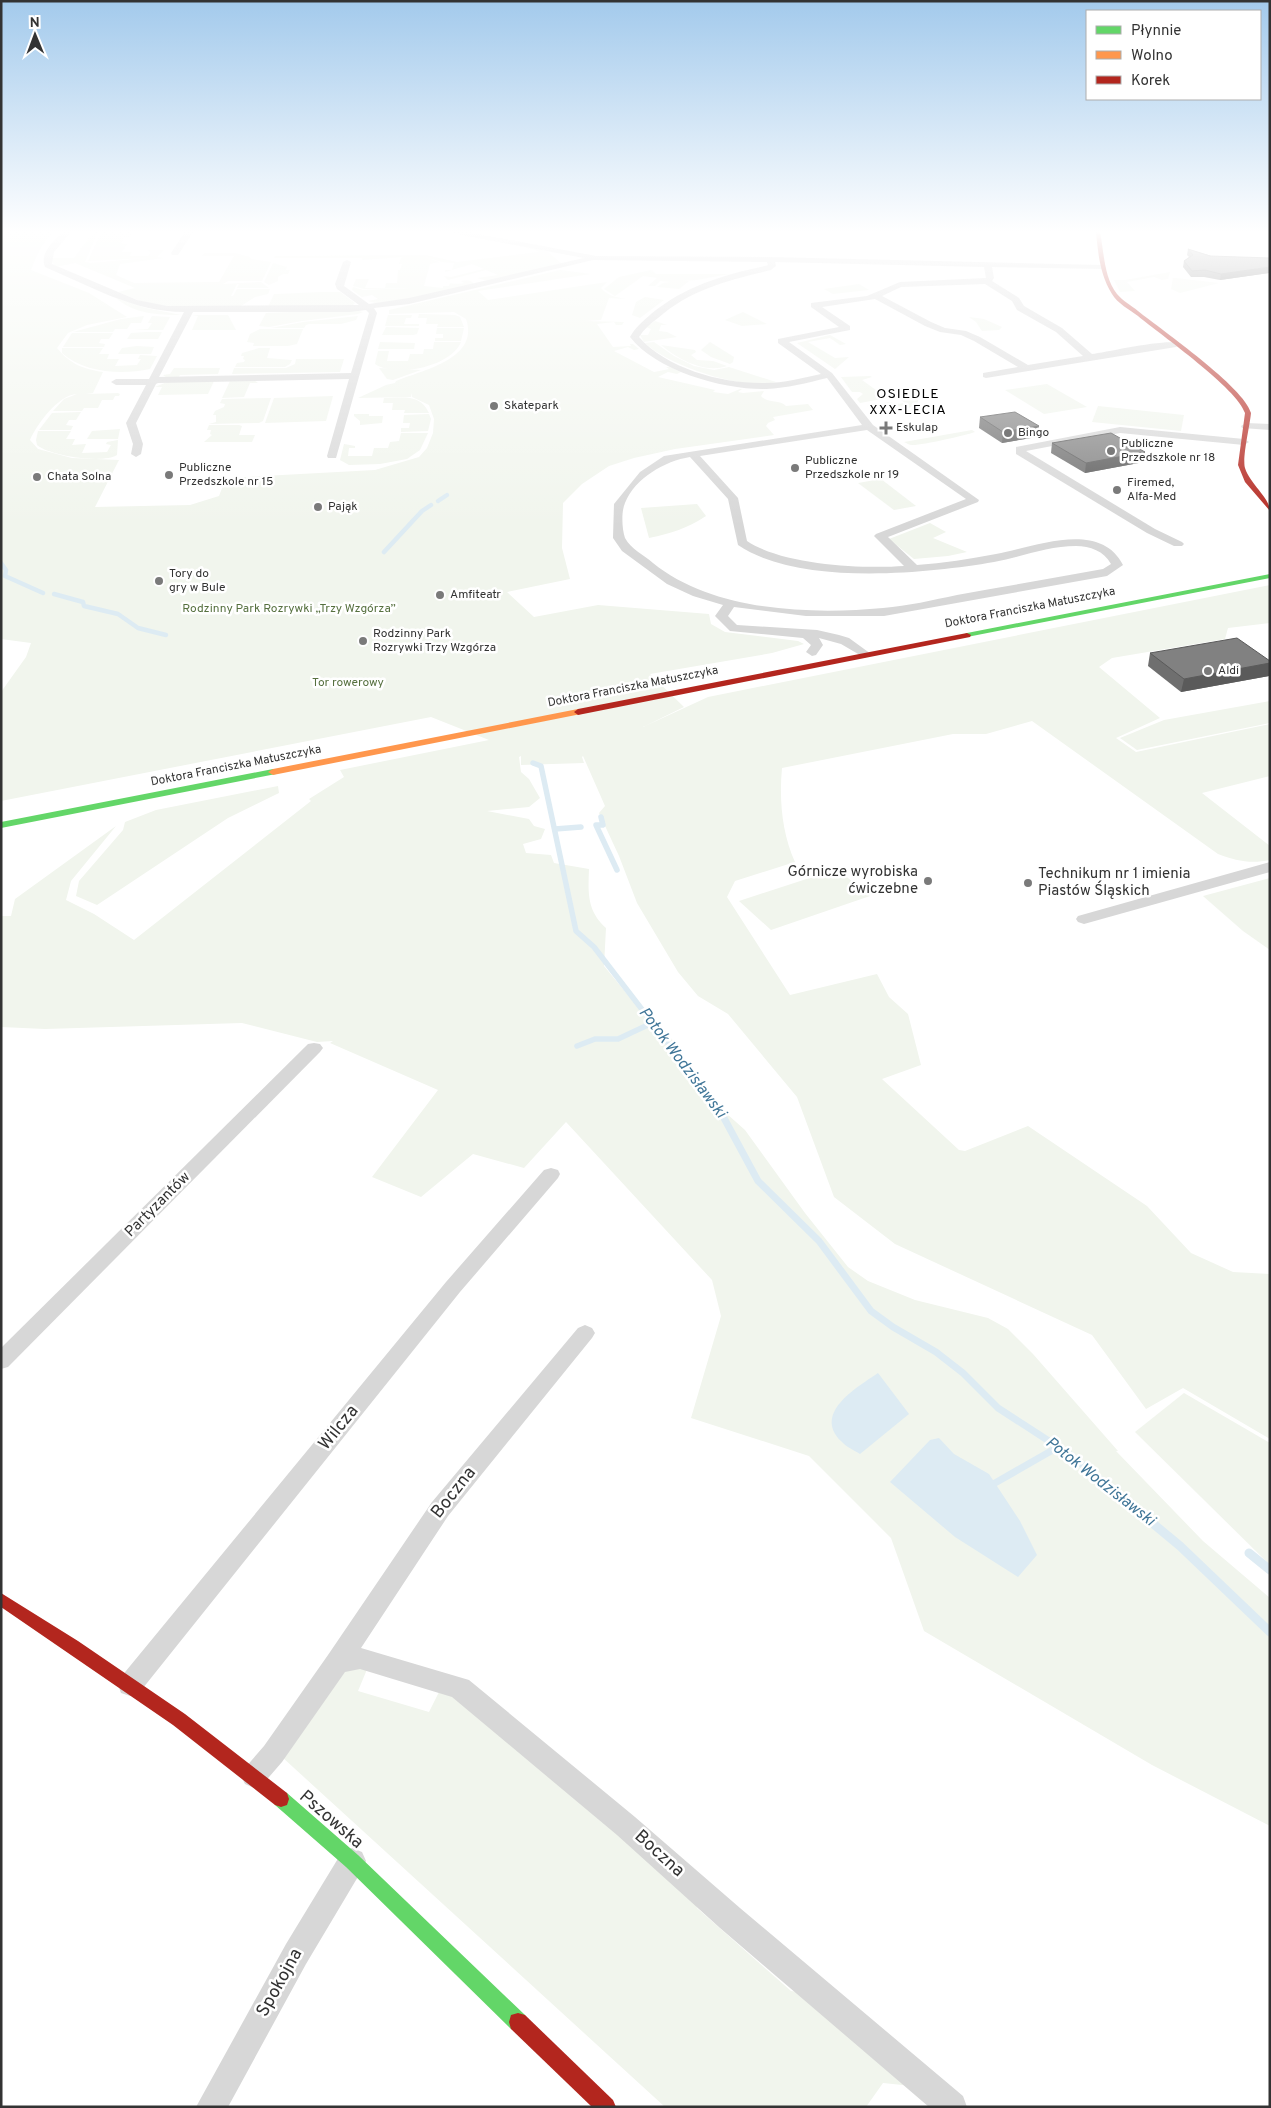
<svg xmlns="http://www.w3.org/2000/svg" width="1271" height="2108" viewBox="0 0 1271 2108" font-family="Overpass,sans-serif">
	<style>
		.green { fill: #f1f5ed }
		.water { fill: #ddebf3 }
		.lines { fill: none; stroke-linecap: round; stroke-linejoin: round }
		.stream-far3 { stroke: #ddebf3; stroke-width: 4.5 }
		.stream-far2 { stroke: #ddebf3; stroke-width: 5.5 }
		.stream-far1 { stroke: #ddebf3; stroke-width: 7 }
		.stream { stroke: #ddebf3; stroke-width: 9 }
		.street { fill: #d7d7d7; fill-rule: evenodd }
		.fast { fill: #63d668; fill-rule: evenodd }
		.slow { fill: #ff974d; fill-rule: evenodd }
		.jam { fill: #b3261e; fill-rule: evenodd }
		.wall { fill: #6f6f6f }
		.shaded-wall { fill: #5a5a5a }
		.building { fill: #818181; stroke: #5a5a5a }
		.poi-dot { fill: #7a7a7a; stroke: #fff; stroke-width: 2 }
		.labels { text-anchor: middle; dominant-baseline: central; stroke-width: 5; stroke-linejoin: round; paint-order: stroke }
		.far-poi-label { font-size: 12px; fill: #333; stroke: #fff; text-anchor: start }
		.far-street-label { font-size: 12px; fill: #333; stroke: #fff }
		.far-park-label { font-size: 12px; fill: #56703f; stroke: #fff }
		.far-neighbourhood-label { font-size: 14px; letter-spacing: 1px; fill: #000; stroke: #fff }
		.poi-label { font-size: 15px; fill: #333; stroke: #fff; text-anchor: end }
		.street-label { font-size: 15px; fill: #333; stroke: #fff }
		.water-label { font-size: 16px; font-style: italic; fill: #3f7597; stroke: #fff }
		.near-street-label { font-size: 18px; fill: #333; stroke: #fff }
	</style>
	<rect width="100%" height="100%" fill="#fff"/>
	<g class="green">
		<path d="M1,232h55c-14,9 -19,23 -25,38l58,23 38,24 -40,8 -19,8 -11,15c13,16 26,21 46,24l-10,21 -7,1 32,-1 2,1 -1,2h-4l-2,4h-11l-4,8h-14l-2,3h-29l11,-12 13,-5c-19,1 -40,30 -47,46l8,9 34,9 47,2 -24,47 95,-2 29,-9 7,-18 149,-8 44,-13 8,-9 6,-15 1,-14 -5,-14 -17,-8 -1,-4v4l-53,1 28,-13 9,-2 1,-2c26,-11 84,-22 70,-62l-12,-7 -65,2v-4l171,-40 31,4 -113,17 10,9 119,-18 -6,6c7,8 14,9 25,11l-17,-1 -8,22 -16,1 39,1 -2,3h-6l-2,-3 -17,2 16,23 18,-1 -1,-2h3l6,5 -5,1 -6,-3 -14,4 40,21 15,-3 -3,-2h4l11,5 -4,2 -9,-2 -10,5 57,13 -2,2 15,2 12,-5h2l-4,3 5,1 21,-2 -3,5c7,8 19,3 25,10l22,-2 5,6 -40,7 2,3 -7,3 -2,3 8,9 -99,14 -41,9 -25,8 -27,18 -19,19 -1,45 8,31 -63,13 27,25 64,-12 111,9 2,10 14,8 73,9 6,3 -32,9 -122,21 34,33 -41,20 65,-30 562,-112v38l-42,5 -3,11 -113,19 -13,9 61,51 -44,20 20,14 134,-28v52l-68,17 68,53v14c-19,4 -34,1 -52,-6l-186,-133 -46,13h-33l-171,34c-3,32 0,65 13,94l-60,19 -8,16 63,98 87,-21 12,23 19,17 13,51 -39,14 77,71 6,1 63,-25 119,80 44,47 42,19 37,2v165l-87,-51 -37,21 -54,-74 -197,-91 -61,-47 -37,-100 -69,-83 -30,-18 -20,-24 -41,-69 -18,-47 -20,-43 6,-7 -22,-50 -1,1 2,6 -63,2v-9l-2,1 2,15 8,7 11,19 -11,9 -42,4 42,8 5,7 11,3 -4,10 -18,5 3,9 25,2 3,8 35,6c-1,24 -2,42 17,59l-2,38 23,28 25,20 26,33 -6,4 27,38 46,41 60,83 43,54 20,14 47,19 73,18 20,11 25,25 85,97h-2l87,90 67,57v228l-118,-61 -228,-134 -33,-93 -82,-82 -118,-38 30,-102 -9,-36 -146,-158 -42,46 -51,-14 -52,43 -49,-20 66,-87 -108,-47 3,-2 -16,1 -75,-19 -197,6 -44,-2v-111h10l4,-17 101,-73 -45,55 -5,19 28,14 40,26 177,-139 -2,-2 35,-22 -4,-7 149,-30 -58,-23 -430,84v-109l25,-35 5,-14 -30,-4z"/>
		<polygon points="93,232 98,232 85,262 91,263 147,258 88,261 101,232 135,232 131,237 125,237 121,243 127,244 122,252 132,252 129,256 148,256 151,252 147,251 149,250 164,250 157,257 164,258 120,264 116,275 134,283 219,282 234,256 202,256 204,253 235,253 250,257 251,259 271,262 262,281 228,281 223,284 261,282 269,288 237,288 239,284 237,284 231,296 233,296 237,289 270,289 268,294 255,297 241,306 174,308 140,301 118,292 135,288 75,263 55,267 51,258 74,258"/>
		<path d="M524,247l23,4 15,13 -74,17 -11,-3 21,-3 -12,-5 -38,10 -4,-4 7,1 33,-8 -12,-5 -27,8v-2h7l2,-7 -12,-1 -17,-5 14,5 -9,2 -6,22 19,2v-2h6l1,-3 -7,-1c9,1 13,3 21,1l-3,-2c4,-1 10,-2 13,3l-79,18 -20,1 -7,-2 10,-2 -6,-4 -10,2 -10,-7 1,-3 10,3 47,-2 -46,1 -11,-3 3,-7h13l-4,9h20l1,-5h11l1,-13h2l2,-6h-3l2,-6 2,-1 -40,3 -2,-1 2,-1h-89l1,-2 151,-1 31,7 82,-10 -3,-2z"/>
		<polygon points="273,263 287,267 286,270 290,270 288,274 283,274 278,277 278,281 269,285 264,282"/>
		<polygon points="651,270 656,274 729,274 697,280 681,281 689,281 679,289 657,287 663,283 671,282 660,281 655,286 648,286 657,278 643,276 615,296 604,289 619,277"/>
		<polygon points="1170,272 1168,279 1162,280 1154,277 1127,282 1135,291 1120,292 1114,280 1125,280"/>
		<polygon points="1173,278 1176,278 1219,283 1180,293 1171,289"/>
		<polygon points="859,284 869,290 833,294 824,289"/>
		<polygon points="321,292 340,292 355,303 353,305 268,307 274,294 277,294"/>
		<polygon points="645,297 664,300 640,318 632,315 636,302"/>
		<path d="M116,298l30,10 35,7c-23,0 -47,-1 -65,-17z"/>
		<polygon points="291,312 359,311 363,312 358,314 302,321 269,327 259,326 266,313"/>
		<polygon points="743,312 767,324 742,326 725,320"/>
		<polygon points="419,314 455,315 460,317 464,327 437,327 438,324 426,324 427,318 418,318"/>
		<polygon points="192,315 228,315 236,330 192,330 198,316"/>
		<polygon points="388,315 412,315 411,318 406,318 404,324 419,324 419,326 385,326"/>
		<polygon points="144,316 141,323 131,323 127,329 115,329 113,332 73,332 121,319"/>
		<polygon points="152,316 170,317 163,330 133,330 148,329 152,323 148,323"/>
		<polygon points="358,316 356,320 341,324 309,324 306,325 304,328 271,328 303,322"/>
		<polygon points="969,317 984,319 1002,327 999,330 982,331 976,322"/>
		<polygon points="655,321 667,325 661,325 659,331 667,332 677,337 644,342 640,335 648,335 651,329 646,327"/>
		<polygon points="386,327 419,328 417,334 413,335 382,335"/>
		<polygon points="437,328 464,328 461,341 435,341 435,338 443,338 443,334 436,334"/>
		<polygon points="260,329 303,329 297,344 288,346 253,346 254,343 247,342 250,334"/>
		<polygon points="146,332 162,332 158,339 127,339 131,333"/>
		<polygon points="72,333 113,333 109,339 101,339 99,343 105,344 104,347 63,347"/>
		<polygon points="830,335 846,344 840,345 830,338 808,342 835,358 849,357 835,369 797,343"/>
		<polygon points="380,342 415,343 414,349 378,349"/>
		<path d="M434,342h27c-10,25 -66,36 -86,22l3,-13h11l-2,10h21l2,-7h13l1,-5h9z"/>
		<path d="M654,342l20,14 20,10 20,4 15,-3 47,15c-32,9 -107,-16 -131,-39z"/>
		<polygon points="710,342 734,357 733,362 730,364 711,357 701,350"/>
		<path d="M661,345l34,5 1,2 -5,3 6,5 16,1 14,5c-23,8 -49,-7 -66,-21z"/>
		<polygon points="137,346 154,347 151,354 118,354 122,348"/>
		<path d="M62,348h41l-4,6h10l-2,5h12l-4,7 22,-1 4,-6h-3l2,-4 17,1 -7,13c-28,6 -66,4 -88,-16z"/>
		<polygon points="259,348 270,348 267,358 292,360 290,364 285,367 235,367 237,363 244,362 245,360 243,359 244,356 241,356 242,353"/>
		<polygon points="296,359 344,359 340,372 232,374 234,368 286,368 295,364"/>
		<polygon points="174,368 220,368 218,374 180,375 178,378 167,378 163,375 170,374"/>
		<polygon points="379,368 421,370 393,380 387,379"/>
		<polygon points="870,376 872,377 862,380 887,398 860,403 857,399 863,394 860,392 852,392 841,377"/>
		<polygon points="254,380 258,383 250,383 244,397 222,398 230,381"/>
		<polygon points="214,381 208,394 206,394 158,395 162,387 155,387 167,382"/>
		<polygon points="1047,384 1087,407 1044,414 1005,390"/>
		<polygon points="333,396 326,421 265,423 274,398"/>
		<polygon points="918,396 918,402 906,410 904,410 904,407 879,405 879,408 867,406 889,402 897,404 905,403 900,399"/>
		<polygon points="271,398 263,421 259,423 209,424 216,422 216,415 213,415 215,411 224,407 225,404 220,403 222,399"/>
		<path d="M384,398c18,0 36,-5 45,15h-25l1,-3h-13l1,-7h-10z"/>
		<polygon points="1098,406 1184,415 1181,431 1092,422"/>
		<polygon points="81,412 76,420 69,420 66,425 73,426 71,430 39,430 52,413"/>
		<polygon points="354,414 369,414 369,416 383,416 382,423 360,425 360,421 354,416"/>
		<polygon points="429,414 431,419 428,431 401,432 401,428 409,428 410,423 403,423 404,415"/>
		<polygon points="209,425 239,425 242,426 239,435 255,435 252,442 204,442 212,435 210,434 211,430 207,430"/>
		<polygon points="120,429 118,439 87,439 92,431"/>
		<path d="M972,430l3,2c-8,3 -56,14 -63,13 -3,0 -5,-2 -8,-3z"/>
		<path d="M38,431h33l-5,8h9l-3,6 14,-1 -4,9 25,-1 4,-7 -5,-1 1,-2 11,-2 -1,15c-14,9 -67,1 -80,-10l-1,-5z"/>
		<polygon points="401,433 428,433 420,450 407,459 380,464 349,465 340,460 344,444 355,446 355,448 349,448 348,456 372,456 374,448 388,448 390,442 399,441"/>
		<polygon points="881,479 916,506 894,510 858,483"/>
		<path d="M697,504l9,12c-20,13 -34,17 -57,22l-8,-30z"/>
		<polygon points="930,523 946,532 933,538 967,552 948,556 914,559 889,539"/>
		<polygon points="1270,701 1270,723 1137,750 1120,738 1164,720"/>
		<polygon points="278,786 279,793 228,818 97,905 76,896 79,881 123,830 125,822 156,810"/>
		<polygon points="837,869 870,896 771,930 739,901"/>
		<polygon points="1270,878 1270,950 1243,931 1203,896"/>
		<polygon points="1184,1393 1270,1443 1270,1565 1135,1432"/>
		<polygon points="368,1667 358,1691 429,1712 441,1688 459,1695 694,1897 697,1908 791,1991 803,1993 912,2086 883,2083 866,2107 665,2107 282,1757 340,1671"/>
	</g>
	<g class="water">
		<path d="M878,1373l31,41 -49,40c-6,-4 -14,-7 -19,-13 -28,-28 15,-53 37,-68z"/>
		<polygon points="939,1438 954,1454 989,1474 1020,1521 1037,1555 1018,1577 955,1537 890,1482 930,1440"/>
	</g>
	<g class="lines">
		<g class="stream-far3">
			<polyline points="438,501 447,495"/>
			<polyline points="384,552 422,511 431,505"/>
			<polyline points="1,563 6,570 5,576 43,593"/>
			<polyline points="54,594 83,602 84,606 118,614 138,628 166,635"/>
		</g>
		<g class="stream-far2">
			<polyline points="533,763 541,766 576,931 594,947 674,1051"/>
			<polyline points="601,817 603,825 596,825 617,870"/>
			<polyline points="555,829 581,827"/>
			<polyline points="577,1046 595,1039 618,1039 652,1023"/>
		</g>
		<g class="stream-far1">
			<polyline points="673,1049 718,1107 758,1181 819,1241 871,1311 893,1327 936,1352 963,1373 998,1408 1072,1456 1135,1508"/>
			<polyline points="995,1483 1058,1447"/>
		</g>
		<g class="stream">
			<polyline points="1133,1507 1180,1546 1270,1632"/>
			<polyline points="1249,1553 1270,1570"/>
		</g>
		<g class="street">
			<path d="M63,232h8l-17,20 -2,12 85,36 30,6 192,-1 -22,-16 -2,-5 8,-22 4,-2 4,2 -7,24 25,18 40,-6 175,-40 -128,-24 -4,-2h16l128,24 175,1 331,8 4,2 -1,2 -113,-2 2,11 -2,3 27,17 5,8 38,22 30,26c15,-2 80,-17 89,-10l-5,3 -190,31 -3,-1v-4l35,-6 -44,-26 -13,-6 -21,-3 -15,-6 -50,-27 -53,8 28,19v4l-61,12 43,31 41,52 106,75 -1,2 -90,35 29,28c26,-2 53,-6 79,-11 38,-7 104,-35 127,11l-16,11 -223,40h-78l-72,-9 -6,9 9,9 80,5 22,5 10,3 22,16 -6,4 -24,-14 -22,-6 4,7 -7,10 -4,1 -6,-4 5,-7 -8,-7 -73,-7 -15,-15 8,-11 -30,-9 -26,-12 -45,-33 -9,-13 1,-34 26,-32 24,-16 198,-31 -35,-47c-20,5 -40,10 -61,11 -42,1 -110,-18 -136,-52 5,-9 13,-16 21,-23 34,-28 72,-39 114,-48l3,-1 -1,-3 -174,-2 -184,44 -35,4 3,5 -41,145h-8l-1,-2 22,-77 -191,4 -2,1 -20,39 7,21 -2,10 -5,3 -5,-3 2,-10 -7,-21 20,-38h-30l-5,-3 5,-3h33l35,-67c-50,0 -94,-26 -139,-45 -6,-14 9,-26 18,-35zM775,262l209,5 2,11 -86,4 -33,14 -56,7v4l28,20 -61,12v4l43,31c-18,4 -37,9 -56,9 -42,1 -98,-14 -126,-46 5,-8 12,-14 19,-19 33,-29 71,-38 113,-48l5,-4zM985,284l27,17 5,9 39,22 27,24 -55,9 -48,-28 -14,-6 -21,-3 -14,-6 -49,-26 19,-9zM366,310l3,3 -18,60 -192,4 34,-65h157zM867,430l99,69 -90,35 -2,2 30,30c-43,3 -121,-1 -157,-25l-9,-43 -38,-42zM690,457l38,42 10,46c60,41 187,29 256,17 27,-5 54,-16 82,-16 14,0 28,5 35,18l-8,5c-48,9 -97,17 -146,26 -24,5 -49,11 -74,13 -74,7 -171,3 -230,-45 -9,-8 -22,-14 -28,-25 -3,-9 -4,-26 0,-35 10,-25 40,-42 65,-46z"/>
			<polygon points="185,232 193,232 178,255 172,255 171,253"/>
			<polygon points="1246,423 1270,424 1270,430 1242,428 1241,426"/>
			<polygon points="1120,427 1244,439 1249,442 1244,445 1120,433 1026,451 1155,529 1182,542 1184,544 1182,546 1174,546 1147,533 1016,454 1016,447"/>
			<polygon points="1270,862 1270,872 1084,924 1078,922 1076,919 1078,916"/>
			<polygon points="314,1043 320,1044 323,1048 320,1052 8,1367 1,1369 1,1348 308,1044"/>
			<polygon points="551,1168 558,1170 560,1174 558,1178 460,1292 139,1693 130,1696 121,1693 118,1685 121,1677 446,1282 544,1170"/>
			<polygon points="585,1325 592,1328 595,1333 592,1338 448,1516 361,1648 469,1680 635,1817 740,1908 963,2096 967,2107 929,2107 720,1928 617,1835 452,1697 360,1669 345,1672 282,1762 263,1784 254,1788 245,1784 241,1776 245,1768 264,1746 328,1655 432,1502 578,1328"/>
			<polygon points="352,1848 362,1852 366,1861 362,1870 306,1964 228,2107 196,2107 286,1944 342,1852"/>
		</g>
		<g class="fast">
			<polygon points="1270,574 1270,578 967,637 963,635 967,633"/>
			<polygon points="273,769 278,772 276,774 1,828 1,822"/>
			<polygon points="281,1791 287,1793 358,1855 525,2015 527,2022 525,2029 518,2031 511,2029 346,1867 275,1805 273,1799 275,1793"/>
		</g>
		<polygon class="slow" points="578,709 581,710 581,714 273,775 268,772 273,769"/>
		<g class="jam">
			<path d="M1096,232h4c4,20 4,46 17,62 6,7 15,12 21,17 25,20 106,76 113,102 -1,12 -9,45 -6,55 5,16 25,30 25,43l-25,-29 -7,-17 7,-52c-7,-24 -84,-78 -107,-97 -8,-6 -21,-13 -26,-22 -12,-19 -14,-41 -16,-62z"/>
			<polygon points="967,633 971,635 970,637 578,715 574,712 578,709"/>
			<polygon points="1,1593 78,1641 185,1714 287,1793 289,1799 287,1805 281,1807 275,1805 173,1725 1,1607"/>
			<polygon points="518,2013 525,2015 613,2100 616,2107 592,2107 511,2029 509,2022 511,2015"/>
		</g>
	</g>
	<g class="wall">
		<polygon points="1188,249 1269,273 1220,280 1204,277 1191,277 1183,267 1184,261 1189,257 1187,255"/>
		<polygon points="980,417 1039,426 1037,437 1002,443 979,428"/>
		<polygon points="1052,443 1145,452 1144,462 1085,473 1051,453"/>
		<polygon points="1150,653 1270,661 1270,672 1269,676 1181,692 1148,666"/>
	</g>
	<g class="shaded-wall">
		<polygon points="1270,267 1269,273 1220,280 1221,274"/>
		<polygon points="1039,426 1037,437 1002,443 1003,432"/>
		<polygon points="1145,452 1144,462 1085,473 1086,463"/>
		<polygon points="1270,663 1269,676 1181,692 1184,679"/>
	</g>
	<g class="building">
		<polygon points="1188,249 1210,256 1270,258 1270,267 1221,274 1205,270 1192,271 1184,261 1193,255"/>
		<polygon points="1015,412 1039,426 1003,432 980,417"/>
		<polygon points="1111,433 1145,452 1086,463 1052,443"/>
		<polygon points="1237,638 1270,661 1270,663 1184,679 1150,653"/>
	</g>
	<linearGradient id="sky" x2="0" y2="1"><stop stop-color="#a3caec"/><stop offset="0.44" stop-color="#fff"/><stop offset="1" stop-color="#fff" stop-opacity="0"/></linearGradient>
	<rect width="1271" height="527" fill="url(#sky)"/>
	<g class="poi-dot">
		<circle cx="494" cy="406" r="5"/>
		<path d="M883.5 420.5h5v5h5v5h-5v5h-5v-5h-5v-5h5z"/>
		<circle cx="1008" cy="433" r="5"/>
		<circle cx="1111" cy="451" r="5"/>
		<circle cx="795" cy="468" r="5"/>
		<circle cx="169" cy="475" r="5"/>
		<circle cx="37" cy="477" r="5"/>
		<circle cx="1117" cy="490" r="5"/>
		<circle cx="318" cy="507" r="5"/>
		<circle cx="159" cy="581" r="5"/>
		<circle cx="440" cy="595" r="5"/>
		<circle cx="363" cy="641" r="5"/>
		<circle cx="1208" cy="671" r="5"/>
		<circle cx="928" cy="881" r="5"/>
		<circle cx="1028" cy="883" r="5"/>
	</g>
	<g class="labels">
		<g class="far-poi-label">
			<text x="504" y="406">Skatepark</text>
			<text x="896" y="428">Eskulap</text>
			<text x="1018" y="433">Bingo</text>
			<text x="1121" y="444">Publiczne<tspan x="1121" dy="14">Przedszkole nr 18</tspan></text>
			<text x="805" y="461">Publiczne<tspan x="805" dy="14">Przedszkole nr 19</tspan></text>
			<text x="179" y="468">Publiczne<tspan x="179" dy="14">Przedszkole nr 15</tspan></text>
			<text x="47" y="477">Chata Solna</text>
			<text x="1127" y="483">Firemed,<tspan x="1127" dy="14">Alfa-Med</tspan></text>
			<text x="328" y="507">Pająk</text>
			<text x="169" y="574">Tory do<tspan x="169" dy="14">gry w Bule</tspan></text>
			<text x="450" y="595">Amfiteatr</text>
			<text x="373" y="634">Rodzinny Park<tspan x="373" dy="14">Rozrywki Trzy Wzgórza</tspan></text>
			<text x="1218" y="671">Aldi</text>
		</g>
		<g class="far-street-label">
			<text transform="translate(1030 608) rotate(-11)">Doktora Franciszka Matuszczyka</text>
			<text transform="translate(633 687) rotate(-11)">Doktora Franciszka Matuszczyka</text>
			<text transform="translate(236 766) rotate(-11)">Doktora Franciszka Matuszczyka</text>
		</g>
		<g class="far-park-label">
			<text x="289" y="609">Rodzinny Park Rozrywki „Trzy Wzgórza”</text>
			<text x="348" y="683">Tor rowerowy</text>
		</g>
		<g class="far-neighbourhood-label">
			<text x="908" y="394">OSIEDLE<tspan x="908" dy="16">XXX-LECIA</tspan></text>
		</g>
		<g class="poi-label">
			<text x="918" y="872">Górnicze wyrobiska<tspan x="918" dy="17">ćwiczebne</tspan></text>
			<text x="1038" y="874" text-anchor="start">Technikum nr 1 imienia<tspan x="1038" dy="17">Piastów Śląskich</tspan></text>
		</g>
		<g class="street-label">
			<text transform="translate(158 1205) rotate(-45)">Partyzantów</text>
		</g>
		<g class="water-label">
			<text transform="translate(682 1063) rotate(53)">Potok Wodzisławski</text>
			<text transform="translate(1100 1482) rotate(38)">Potok Wodzisławski</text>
		</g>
		<g class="near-street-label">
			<text transform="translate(339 1428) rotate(-51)">Wilcza</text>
			<text transform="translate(454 1493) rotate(-52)">Boczna</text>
			<text transform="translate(331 1820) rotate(41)">Pszowska</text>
			<text transform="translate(659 1854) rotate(42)">Boczna</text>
			<text transform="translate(280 1983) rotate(-61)">Spokojna</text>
		</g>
	</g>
	<rect width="1271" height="2108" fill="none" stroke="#333333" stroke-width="5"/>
	<rect x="1086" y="10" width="175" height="90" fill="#ffffff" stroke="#adadad"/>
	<rect x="1096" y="26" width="25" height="8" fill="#63d668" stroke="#adadad"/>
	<text x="1131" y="35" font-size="15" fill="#333333">Płynnie</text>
	<rect x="1096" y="51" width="25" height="8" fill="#ff974d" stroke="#adadad"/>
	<text x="1131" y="60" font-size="15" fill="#333333">Wolno</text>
	<rect x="1096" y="76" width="25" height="8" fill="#b3261e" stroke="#adadad"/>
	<text x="1131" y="85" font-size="15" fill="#333333">Korek</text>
	<g transform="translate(35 35) rotate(359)" stroke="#ffffff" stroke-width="4" paint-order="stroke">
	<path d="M0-4L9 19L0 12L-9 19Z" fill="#333333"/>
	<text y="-8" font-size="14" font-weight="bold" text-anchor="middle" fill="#333333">N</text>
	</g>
</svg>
